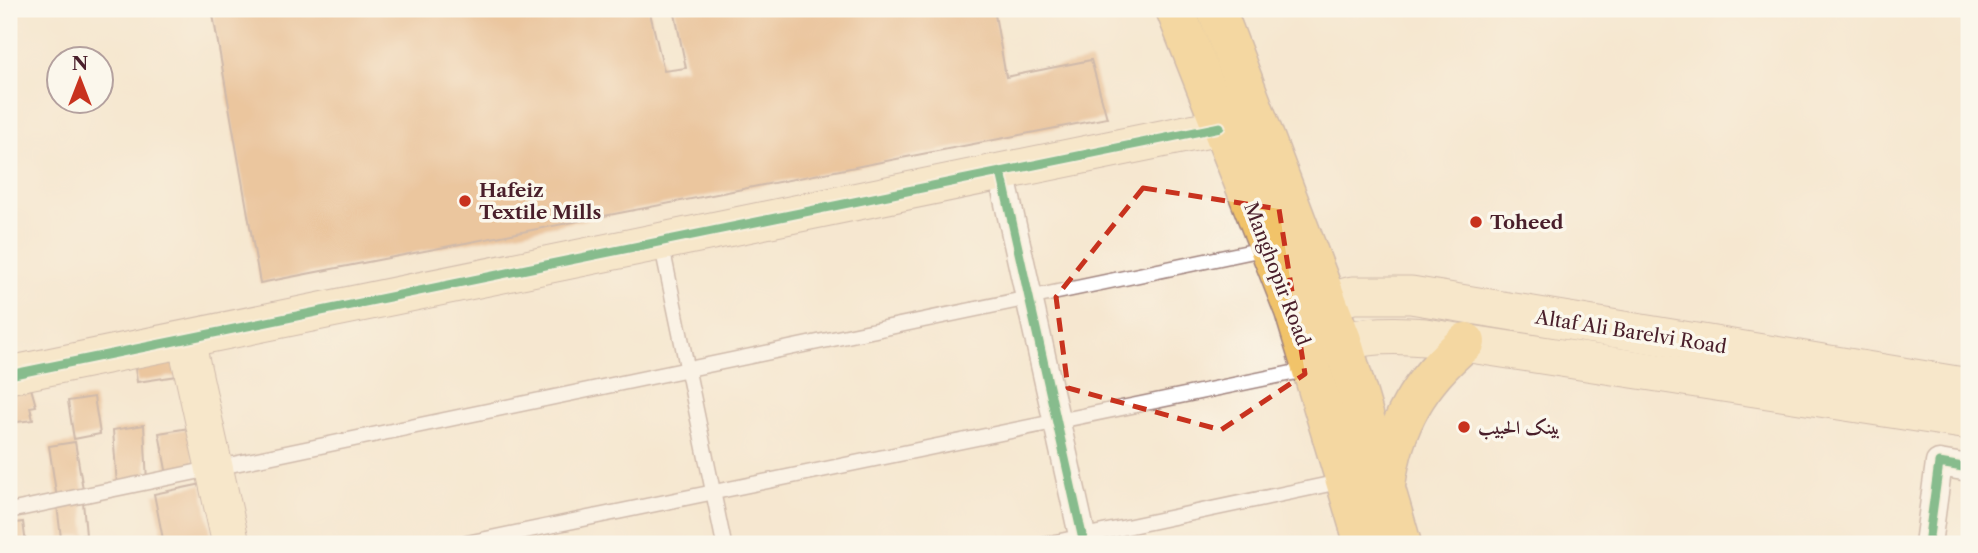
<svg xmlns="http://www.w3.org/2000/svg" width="1978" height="553" viewBox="0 0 1978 553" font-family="'Libre Caslon Text',Amiri,serif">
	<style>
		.building { fill: #dd9d63 }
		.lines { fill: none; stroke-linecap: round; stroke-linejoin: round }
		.lane-casing { stroke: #a0837e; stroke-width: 17 }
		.street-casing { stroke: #a0837e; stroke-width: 29 }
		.secondary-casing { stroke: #a0837e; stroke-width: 39 }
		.primary-casing { stroke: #a0837e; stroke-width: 41 }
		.lane { stroke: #fff; stroke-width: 14 }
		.street { stroke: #fff; stroke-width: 26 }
		.secondary { stroke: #f9e7c3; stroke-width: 37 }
		.primary { stroke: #f1c369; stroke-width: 38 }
		.cycleway-casing { stroke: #fbf7ec; stroke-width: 13 }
		.cycleway { stroke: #00873e; stroke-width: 9 }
		.marked { fill: none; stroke: #c8321e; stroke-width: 5; stroke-dasharray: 14 9; stroke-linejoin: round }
		.poi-dot { fill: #c8321e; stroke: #fbf7ec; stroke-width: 2.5 }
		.labels { text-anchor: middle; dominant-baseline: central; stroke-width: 7; stroke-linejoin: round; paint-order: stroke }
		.poi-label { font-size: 19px; font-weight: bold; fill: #4a1f2b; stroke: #fbf7ec; text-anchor: start }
		.street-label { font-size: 19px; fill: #4a1f2b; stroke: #fbf7ec }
	</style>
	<rect width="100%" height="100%" fill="#fbf7ec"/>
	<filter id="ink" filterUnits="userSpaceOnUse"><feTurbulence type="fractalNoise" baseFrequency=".0143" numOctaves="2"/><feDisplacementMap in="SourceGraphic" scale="14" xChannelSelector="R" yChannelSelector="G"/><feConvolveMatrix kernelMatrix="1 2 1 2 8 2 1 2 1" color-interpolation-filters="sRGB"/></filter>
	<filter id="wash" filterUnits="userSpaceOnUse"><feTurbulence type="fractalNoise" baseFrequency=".00686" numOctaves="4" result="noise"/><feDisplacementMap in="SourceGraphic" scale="28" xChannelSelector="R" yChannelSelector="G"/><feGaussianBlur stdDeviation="1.57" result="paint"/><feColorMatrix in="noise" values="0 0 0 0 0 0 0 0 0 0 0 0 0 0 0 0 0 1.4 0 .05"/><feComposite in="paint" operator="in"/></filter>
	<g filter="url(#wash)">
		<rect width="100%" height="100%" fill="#f6e7d0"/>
		<g id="blocks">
			<g class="building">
				<polygon points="212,9 649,9 664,71 686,68 674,9 994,9 1006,77 1091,60 1107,118 260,283"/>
				<polygon points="172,347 177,376 137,382 133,353"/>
				<polygon points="27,374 36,406 30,407 33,420 9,423 9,378"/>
				<polygon points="94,397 100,434 74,439 68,401"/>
				<polygon points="144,425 147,482 117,486 113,430"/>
				<polygon points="189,428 196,470 167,475 159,433"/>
				<polygon points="75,442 84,495 57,499 49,446"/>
				<polygon points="202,484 213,544 164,544 154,494"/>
				<polygon points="83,502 86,535 61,538 57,505"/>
				<polygon points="23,522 26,544 9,544 9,524"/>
			</g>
		</g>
	</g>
	<g filter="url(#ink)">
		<use href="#blocks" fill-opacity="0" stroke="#a0837e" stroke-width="2"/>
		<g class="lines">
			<g class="lane-casing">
				<g id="lane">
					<polyline points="661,242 724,544"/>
					<polyline points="9,511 1268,248"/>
					<polyline points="462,544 1311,369"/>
					<polyline points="1046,544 1344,481"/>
				</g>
			</g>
			<g class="street-casing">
				<g id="street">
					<polyline points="1001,172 1084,544"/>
					<polyline points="1928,544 1939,463 1969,468"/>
				</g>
			</g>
			<g class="secondary-casing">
				<g id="secondary">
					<polyline points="1298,309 1353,295 1411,295 1969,387"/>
					<polyline points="186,340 231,544"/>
					<path d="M1314,350c38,-14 71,-17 111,-13l544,84"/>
					<polyline points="9,375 1220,127"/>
				</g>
			</g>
			<g class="primary-casing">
				<g id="primary">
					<polyline points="1175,9 1294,311 1364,544"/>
					<polyline points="1216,9 1342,340 1402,544"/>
					<path d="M1386,485c8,-61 33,-104 80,-143"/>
				</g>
			</g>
			<use href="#lane" class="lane"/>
			<use href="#street" class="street"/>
			<use href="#secondary" class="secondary"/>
			<use href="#primary" class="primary"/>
			<g class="cycleway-casing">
				<g id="cycleway">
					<polyline points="1001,172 1084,544"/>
					<polyline points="9,375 1220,127"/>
					<polyline points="1928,544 1939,463 1969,468"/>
				</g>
			</g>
			<use href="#cycleway" class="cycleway"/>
		</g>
	</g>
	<path d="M0 0H1978V553H0ZM1143,188l136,21 26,165 -84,56 -153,-42 -12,-91z" fill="#f6e7d0" fill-opacity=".55" fill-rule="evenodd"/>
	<path class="marked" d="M1143,188l136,21 26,165 -84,56 -153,-42 -12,-91z"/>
	<g class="poi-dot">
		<circle cx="465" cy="201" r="7"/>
		<circle cx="1476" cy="222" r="7"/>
		<circle cx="1464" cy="427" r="7"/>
	</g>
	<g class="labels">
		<g class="poi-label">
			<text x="479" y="190">Hafeiz<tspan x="479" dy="22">Textile Mills</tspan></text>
			<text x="1490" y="222">Toheed</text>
			<text x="1478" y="427">بينک الحبيب</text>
		</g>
		<g class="street-label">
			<text transform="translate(1277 274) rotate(69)">Manghopir Road</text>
			<text transform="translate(1631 332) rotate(9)">Altaf Ali Barelvi Road</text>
		</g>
	</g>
	<rect width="1978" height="553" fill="none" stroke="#fbf7ec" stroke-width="35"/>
	<g transform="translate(80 80)"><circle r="33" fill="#fbf7ec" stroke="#b4a19f" stroke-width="2"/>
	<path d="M0-5L12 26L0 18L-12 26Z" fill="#c8321e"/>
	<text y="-10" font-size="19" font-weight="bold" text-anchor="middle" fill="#4a1f2b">N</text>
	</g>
</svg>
